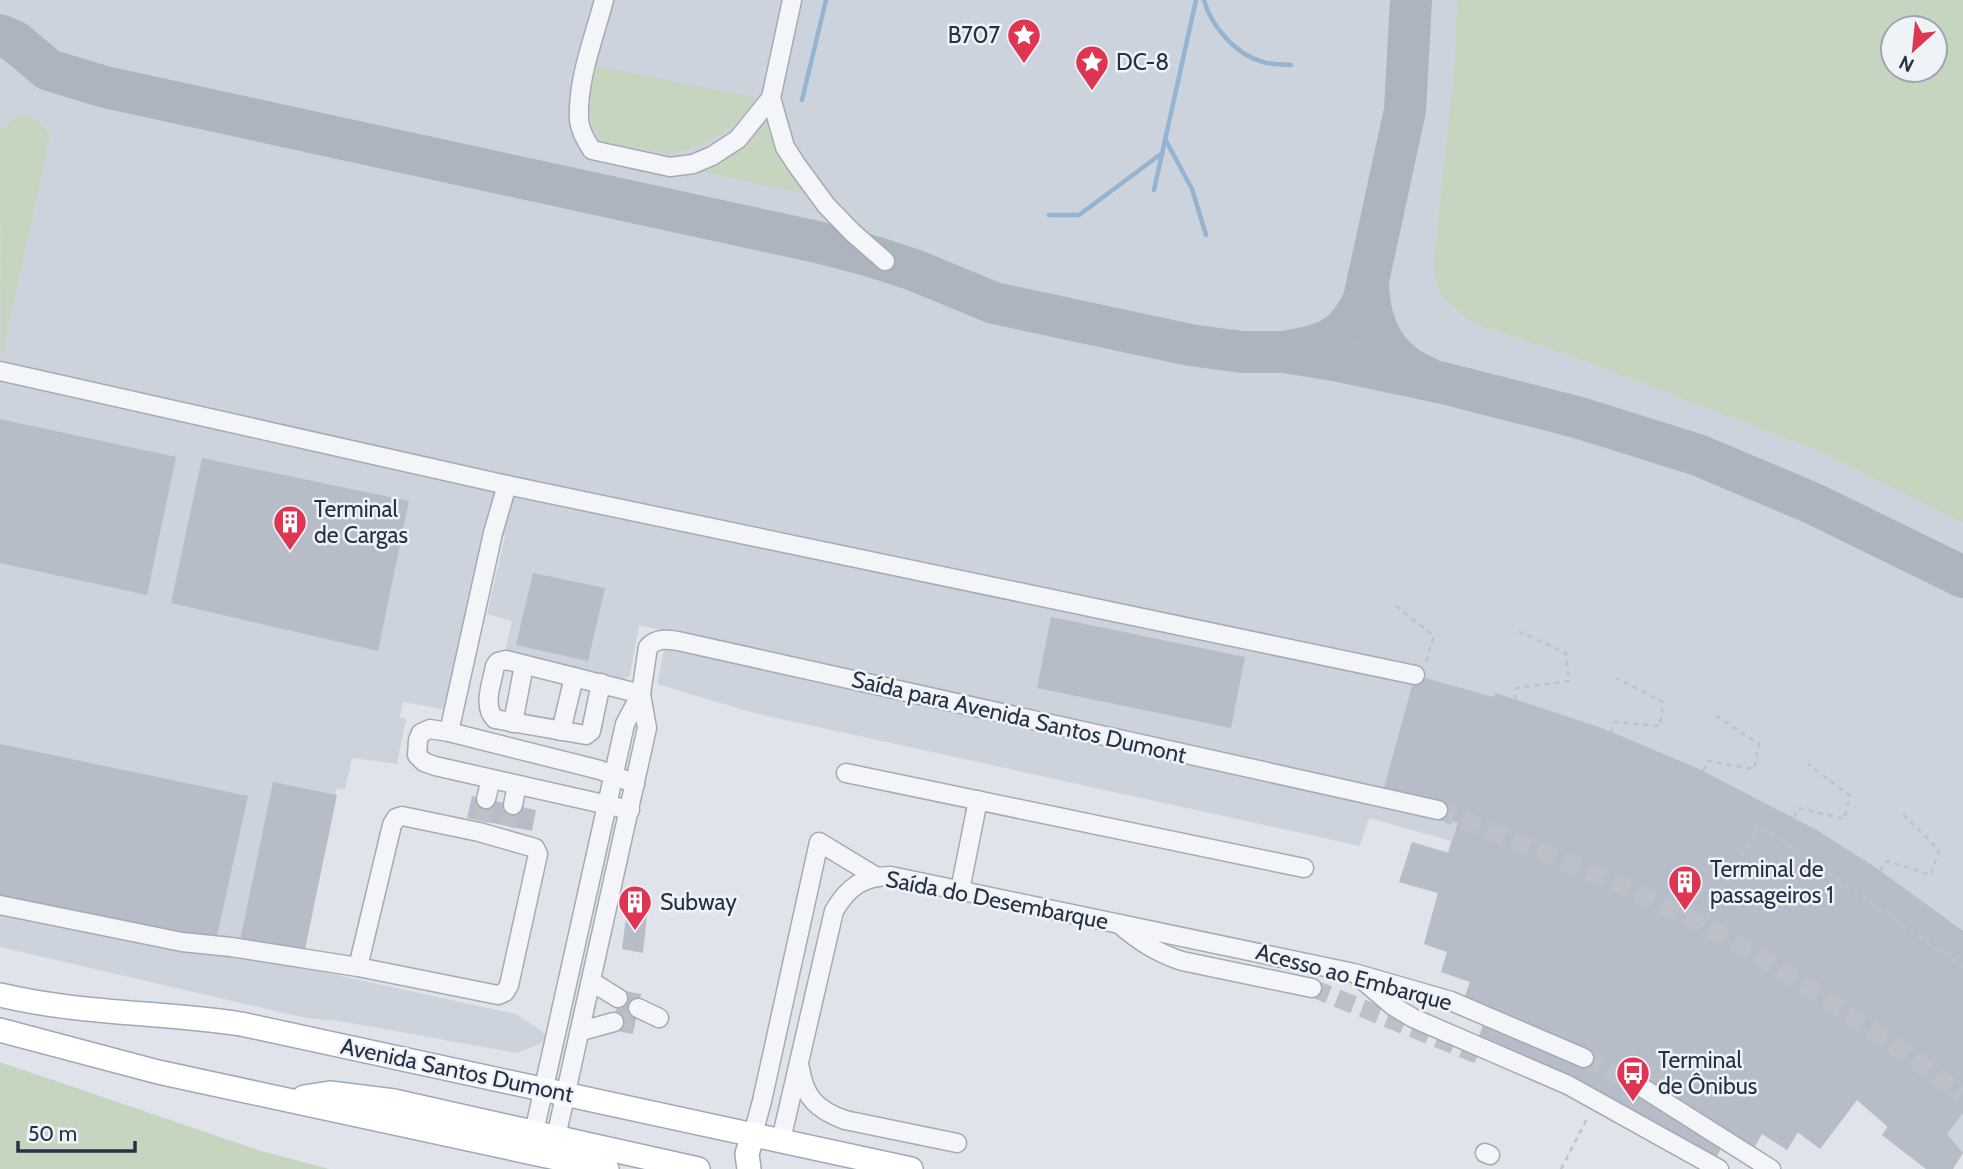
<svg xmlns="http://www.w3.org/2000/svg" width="1963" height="1169" viewBox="0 0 1963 1169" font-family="Cabin,sans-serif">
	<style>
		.built { fill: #cdd3dd; fill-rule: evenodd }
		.green { fill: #c6d5c0; fill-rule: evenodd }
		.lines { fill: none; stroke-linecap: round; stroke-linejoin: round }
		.stream { stroke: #96b3cf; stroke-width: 4.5 }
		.taxiway { stroke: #acb4c0; stroke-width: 42 }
		.building { fill: #b6bdc9 }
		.minor-tunnel { stroke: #bbc0c9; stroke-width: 18; stroke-dasharray: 18 9; stroke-linecap: butt }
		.minor-casing { stroke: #a4abb5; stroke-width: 21 }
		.major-casing { stroke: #9da8b8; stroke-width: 26 }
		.path { stroke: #bec2c9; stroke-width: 2.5; stroke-dasharray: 5 5; stroke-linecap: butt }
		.minor { stroke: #f3f5f8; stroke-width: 18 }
		.major { stroke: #fff; stroke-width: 23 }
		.labels { text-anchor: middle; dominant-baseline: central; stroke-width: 5; stroke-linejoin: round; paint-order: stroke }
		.poi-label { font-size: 23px; fill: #263144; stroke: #eff3f8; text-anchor: start }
		.street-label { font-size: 23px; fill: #263144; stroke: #eff3f8 }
	</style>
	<rect width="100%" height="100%" fill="#e0e4ea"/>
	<path class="built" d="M0,0h1963v1152l-10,17h-27l-44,-34 5,-9 -30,-26 -37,49 -22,-16 -11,17 -25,-16 -8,14 -291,-146 7,-20 -29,-10 6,-20 -23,-8 14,-51 -39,-11 13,-40 36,10 3,-11 -82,-23 -9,28 -610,-134 -93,-28 11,-52 -29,-7 -9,51 -9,4 -116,-29 7,-30 -25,-7 18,-78 -19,-5 -39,179 -44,-8 -3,15 6,2 -9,45 -45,-6 -7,32 -8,-2 -33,166 -73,-2 285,62 26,17 4,6 -6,7 -23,9 -178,-32 -33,-3 -306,-71zM1893,28h42v42h-42z"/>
	<g class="green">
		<path d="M1457,0h506v522l-149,-73 -247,-95 -77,-25 -25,-12 -24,-21 -7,-23v-13l21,-199zM1893,28h42v42h-42z"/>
		<polygon points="594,66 757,98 736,123 713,139 689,149 669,154 605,142 593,128 588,106"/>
		<polygon points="29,116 39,121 50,136 1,360 0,129 18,117"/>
		<path d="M768,119c8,29 20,51 38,75l-106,-23c26,-14 49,-29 68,-52z"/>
		<polygon points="0,1062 258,1150 329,1169 0,1169"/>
	</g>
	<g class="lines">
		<g class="stream">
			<path d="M1204,0c7,26 32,55 59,62 9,3 19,2 28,3"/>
			<polyline points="802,100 826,0"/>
			<polyline points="1165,139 1192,189 1206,235"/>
			<polyline points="1154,190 1196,0"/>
			<polyline points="1049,215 1079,215 1161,154"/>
		</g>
		<g class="taxiway">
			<polyline points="0,35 14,41 49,70 105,87 817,242 871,256 914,270 994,303 1190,345 1242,352 1285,352 1334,360 1443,383 1580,418 1698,455 1812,503 1963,577"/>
			<path d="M1368,280c0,43 15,80 58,97"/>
			<path d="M1288,351c39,-6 59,-14 76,-52l41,-189 6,-110"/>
		</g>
	</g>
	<g class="building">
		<polygon points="0,419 176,457 147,595 0,563"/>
		<polygon points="202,458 409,501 378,651 171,603"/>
		<polygon points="533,573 605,588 588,661 516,645"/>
		<polygon points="1051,617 1245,657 1231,728 1037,688"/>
		<polygon points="1415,675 1493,697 1496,693 1602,728 1697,768 1815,829 1875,867 1963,931 1963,1113 1947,1134 1963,1153 1953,1169 1926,1169 1882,1135 1888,1127 1857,1100 1820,1149 1798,1132 1787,1150 1762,1134 1754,1148 1637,1079 1631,1092 1723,1145 1715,1160 1478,1039 1483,1025 1580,1067 1586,1054 1463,1002 1470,982 1441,972 1447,952 1424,944 1438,893 1399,882 1412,842 1448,853 1458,823 1448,820 1452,807 1384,788"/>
		<polygon points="0,744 248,796 215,945 0,903"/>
		<polygon points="273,782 337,795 304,954 240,941"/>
		<polygon points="472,796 536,810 532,831 467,818"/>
		<polygon points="627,909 647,915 643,953 622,949"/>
		<polygon points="620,990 641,994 633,1034 612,1030"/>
	</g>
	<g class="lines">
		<g class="minor-tunnel">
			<path d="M1438,810c83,34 168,66 249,107 97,48 187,115 276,177"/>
			<polyline points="481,821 486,799"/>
			<polyline points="507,826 513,805"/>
			<polyline points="1312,988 1478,1055"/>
			<polyline points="614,1022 636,1020"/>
			<polyline points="1584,1058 1635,1083"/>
		</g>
		<g class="minor-casing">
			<g id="minor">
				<path d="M604,0c-10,38 -27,80 -25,120 1,11 7,21 13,30l78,17 23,-3 19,-8 26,-17 33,-41 21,-98"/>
				<polyline points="771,98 785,147 796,164 826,205 852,232 885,261"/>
				<polyline points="0,371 507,485 1415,675"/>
				<path d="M601,683l-10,48 -5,4 -91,-16c-13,-13 -3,-36 0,-53l3,-4 8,-2 135,34"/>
				<polyline points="513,723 524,665"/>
				<polyline points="561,731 574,677"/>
				<polyline points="449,732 493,533 507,485"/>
				<polyline points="846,773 1304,868"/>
				<polyline points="486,799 491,779"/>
				<polyline points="513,805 517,785"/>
				<polyline points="630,810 435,766 424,762 417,755 418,740 421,733 430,729 449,732 600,770 635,784"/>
				<polyline points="960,890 978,800"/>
				<polyline points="0,905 182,942 231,947 358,967 498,995 505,992 509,985 538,854 535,848 479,832 402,816 396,818 392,825 358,967"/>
				<path d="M1119,924c20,17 38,29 63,37l130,27"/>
				<polyline points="1359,977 1393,1006 1413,1018 1568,1085 1719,1169"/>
				<polyline points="592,982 618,998"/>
				<polyline points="638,1008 659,1018"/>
				<polyline points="581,1031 614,1022"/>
				<path d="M800,1068c4,29 17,42 45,52l112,23"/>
				<polyline points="1635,1083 1771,1169"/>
				<polyline points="534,1132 625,724 641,694"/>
				<polyline points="753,1134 762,1101 819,842 875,876"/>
				<path d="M556,1137l91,-409 -6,-34 7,-47c9,-9 18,-8 30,-6l760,169"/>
				<path d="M781,1140l53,-229c14,-24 29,-35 57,-35l463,97 97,28 133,57"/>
				<polyline points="1485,1153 1490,1155"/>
			</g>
		</g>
		<g class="major-casing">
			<g id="major">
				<path d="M0,995c79,19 161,17 241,29l670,145"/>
				<polyline points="0,1030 158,1072 607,1169"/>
				<polyline points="304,1097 330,1093 394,1101 698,1169"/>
				<polyline points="749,1169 747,1154 753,1134"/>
			</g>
		</g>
		<g class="path">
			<polyline points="1396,606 1434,636 1425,664"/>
			<polyline points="1515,699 1516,688 1569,681 1566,653 1518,631"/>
			<polyline points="1611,732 1614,722 1660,726 1663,702 1616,678"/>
			<polyline points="1703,771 1708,761 1754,769 1759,744 1715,715"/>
			<polyline points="1794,817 1799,808 1844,819 1850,796 1808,764"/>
			<polyline points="1880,871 1887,861 1931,875 1939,850 1903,814"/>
			<polyline points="1703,926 1759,825 1963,967"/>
			<polyline points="1561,1169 1588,1117"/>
		</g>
		<use href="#minor" class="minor"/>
		<use href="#major" class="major"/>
	</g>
	<defs>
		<g id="sight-pin" transform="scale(1.75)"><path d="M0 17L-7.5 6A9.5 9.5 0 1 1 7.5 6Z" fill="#de3652" stroke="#eff3f8"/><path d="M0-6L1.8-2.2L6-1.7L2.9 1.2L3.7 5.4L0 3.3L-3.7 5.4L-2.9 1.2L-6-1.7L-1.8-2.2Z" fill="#fff"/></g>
		<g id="building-pin" transform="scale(1.75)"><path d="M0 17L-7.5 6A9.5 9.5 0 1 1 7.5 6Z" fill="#de3652" stroke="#eff3f8"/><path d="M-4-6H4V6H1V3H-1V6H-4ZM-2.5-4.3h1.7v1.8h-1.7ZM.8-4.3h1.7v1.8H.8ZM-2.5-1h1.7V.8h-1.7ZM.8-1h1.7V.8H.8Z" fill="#fff"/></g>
		<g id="bus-pin" transform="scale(1.75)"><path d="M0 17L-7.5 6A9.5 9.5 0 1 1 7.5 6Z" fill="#de3652" stroke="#eff3f8"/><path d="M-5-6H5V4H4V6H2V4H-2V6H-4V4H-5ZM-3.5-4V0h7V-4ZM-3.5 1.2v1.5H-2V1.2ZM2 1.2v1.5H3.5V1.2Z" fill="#fff"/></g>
	</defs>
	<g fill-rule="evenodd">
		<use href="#sight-pin" x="1024" y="35"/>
		<use href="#sight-pin" x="1092" y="62"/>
		<use href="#building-pin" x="290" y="522"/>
		<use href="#building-pin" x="1685" y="882"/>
		<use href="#building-pin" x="635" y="902"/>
		<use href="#bus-pin" x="1633" y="1073"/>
	</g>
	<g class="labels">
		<g class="poi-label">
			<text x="1000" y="35" text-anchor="end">B707</text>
			<text x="1116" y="62">DC-8</text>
			<text x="314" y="509">Terminal<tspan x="314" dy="26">de Cargas</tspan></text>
			<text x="1710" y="869">Terminal de<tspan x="1710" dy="26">passageiros 1</tspan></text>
			<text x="660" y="902">Subway</text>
			<text x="1658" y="1060">Terminal<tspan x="1658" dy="26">de Ônibus</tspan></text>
		</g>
		<g class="street-label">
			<text transform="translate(1019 717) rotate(13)">Saída para Avenida Santos Dumont</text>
			<text transform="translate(997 900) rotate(11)">Saída do Desembarque</text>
			<text transform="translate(1354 977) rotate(15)">Acesso ao Embarque</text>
			<text transform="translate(457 1070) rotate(12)">Avenida Santos Dumont</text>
		</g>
	</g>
	<g transform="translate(1914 49) rotate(207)"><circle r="33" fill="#eff3f8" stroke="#9fa5b0" stroke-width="2"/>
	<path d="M0-5L12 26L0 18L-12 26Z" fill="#de3652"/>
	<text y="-10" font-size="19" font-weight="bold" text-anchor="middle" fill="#263144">N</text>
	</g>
	<path d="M18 1141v10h117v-10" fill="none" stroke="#263144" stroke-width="3.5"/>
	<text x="28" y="1141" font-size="21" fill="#263144" stroke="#eff3f8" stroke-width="5" paint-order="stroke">50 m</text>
</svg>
